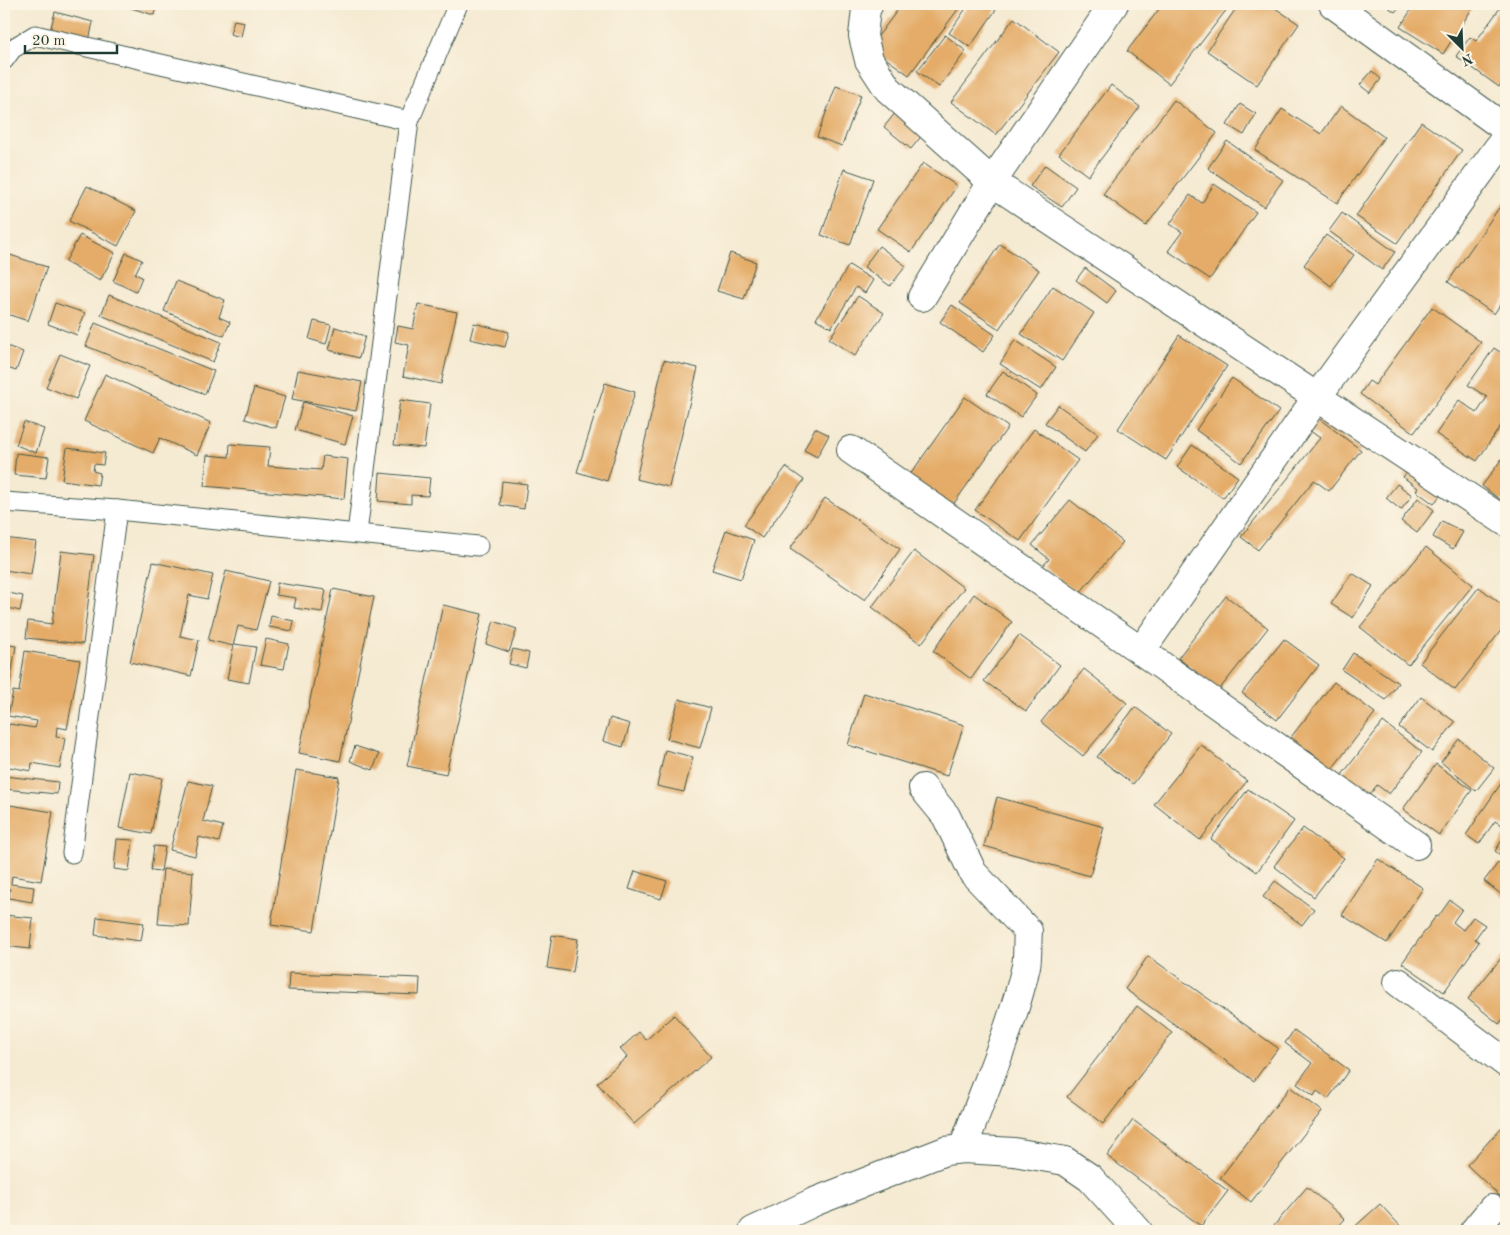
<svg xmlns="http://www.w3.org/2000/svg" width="1510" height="1235" viewBox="0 0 1510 1235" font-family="'Old Standard TT',serif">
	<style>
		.building { fill: #e4ac68 }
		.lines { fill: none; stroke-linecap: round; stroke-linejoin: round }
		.lane-casing { stroke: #3f574c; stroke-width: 21 }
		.street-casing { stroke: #3f574c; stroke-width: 30 }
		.lane { stroke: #fff; stroke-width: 19 }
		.street { stroke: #fff; stroke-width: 28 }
	</style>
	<rect width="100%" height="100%" fill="#fcf5e5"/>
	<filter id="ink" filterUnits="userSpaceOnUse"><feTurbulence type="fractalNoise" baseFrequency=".02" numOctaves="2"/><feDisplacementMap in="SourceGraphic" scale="10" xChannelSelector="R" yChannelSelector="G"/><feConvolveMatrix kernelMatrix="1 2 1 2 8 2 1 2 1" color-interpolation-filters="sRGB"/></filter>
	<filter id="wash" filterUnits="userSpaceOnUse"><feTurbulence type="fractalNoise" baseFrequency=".0096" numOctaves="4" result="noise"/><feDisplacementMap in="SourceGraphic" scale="20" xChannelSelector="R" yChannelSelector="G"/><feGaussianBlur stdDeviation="1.12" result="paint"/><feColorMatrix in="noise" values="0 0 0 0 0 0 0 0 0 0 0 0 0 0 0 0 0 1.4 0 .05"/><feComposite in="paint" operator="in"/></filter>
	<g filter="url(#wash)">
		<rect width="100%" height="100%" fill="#f5ead2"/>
		<g id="blocks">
			<g class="building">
				<polygon points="130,4 157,4 154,15 128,7"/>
				<polygon points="902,4 962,4 909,75 870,47"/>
				<polygon points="969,4 1000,4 970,47 949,33"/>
				<polygon points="1163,4 1231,4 1169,84 1127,51"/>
				<polygon points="1239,4 1269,4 1299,24 1257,85 1207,51"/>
				<polygon points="1384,4 1402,4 1395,12"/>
				<polygon points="1415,4 1475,4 1443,54 1400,27"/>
				<polygon points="1503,4 1506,4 1506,77 1499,87 1456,56 1470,37 1476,41"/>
				<polygon points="55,12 93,22 89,41 50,31"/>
				<polygon points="1014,18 1059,52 996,135 951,102"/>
				<polygon points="234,20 244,22 241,37 230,34"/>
				<polygon points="945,35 966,51 939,87 917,71"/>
				<polygon points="1372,71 1381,79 1370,93 1360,85"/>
				<polygon points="1111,85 1140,107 1088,176 1059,154"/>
				<polygon points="836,86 861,95 842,146 817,137"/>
				<polygon points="1174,100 1217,133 1146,226 1103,194"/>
				<polygon points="1240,104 1256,114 1244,135 1227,125"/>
				<polygon points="1341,106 1384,137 1337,203 1255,150 1282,109 1321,134"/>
				<polygon points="896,112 923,134 911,149 884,127"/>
				<polygon points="1421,122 1462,150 1397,243 1356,216"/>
				<polygon points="1227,141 1283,180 1264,207 1208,168"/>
				<polygon points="923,163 957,186 911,252 877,229"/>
				<polygon points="1045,165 1076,187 1062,207 1030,186"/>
				<polygon points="844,169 873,179 850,245 821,235"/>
				<polygon points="1214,184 1256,212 1210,279 1168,251 1182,232 1170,224 1190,195 1202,203"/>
				<polygon points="87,186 136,211 118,246 69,221"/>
				<polygon points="1503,202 1506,204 1506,296 1494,314 1448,282"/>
				<polygon points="1342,213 1395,252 1382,270 1329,231"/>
				<polygon points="80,235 115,253 100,281 65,262"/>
				<polygon points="1326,235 1354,255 1331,286 1304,265"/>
				<polygon points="1000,244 1039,270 999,329 960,303"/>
				<polygon points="879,246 906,266 890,286 864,267"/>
				<polygon points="4,253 47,267 28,321 4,313"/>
				<polygon points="126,253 142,260 135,274 142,277 136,292 113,281"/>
				<polygon points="730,253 756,262 744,299 717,291"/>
				<polygon points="849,265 873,280 865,293 856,287 831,328 816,319"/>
				<polygon points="1085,268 1116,291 1107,303 1076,280"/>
				<polygon points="176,281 225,300 219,317 230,322 224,336 164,311"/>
				<polygon points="1053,286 1094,313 1062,361 1021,334"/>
				<polygon points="109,295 221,342 213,362 101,315"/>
				<polygon points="858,296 884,313 855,356 829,339"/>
				<polygon points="55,303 85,313 77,335 48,324"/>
				<polygon points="418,304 457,312 441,384 403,376 409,345 395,342 398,326 413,329"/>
				<polygon points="952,305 995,335 983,352 940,322"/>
				<polygon points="1432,307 1481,342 1414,433 1360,394 1369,381 1375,385"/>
				<polygon points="314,321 331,325 326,344 309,339"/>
				<polygon points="95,323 214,371 205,394 86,346"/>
				<polygon points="474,323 509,332 505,347 470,339"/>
				<polygon points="335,327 365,336 359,358 329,350"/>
				<polygon points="1179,335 1227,366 1166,460 1118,429"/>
				<polygon points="1015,340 1056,367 1041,390 1000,364"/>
				<polygon points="4,345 23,352 16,371 4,367"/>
				<polygon points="1494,348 1506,356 1506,418 1477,461 1436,434 1459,400 1477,413 1487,397 1468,385"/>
				<polygon points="60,354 90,366 76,399 46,387"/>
				<polygon points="664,360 698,368 669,487 636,479"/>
				<polygon points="298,370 362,382 356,411 292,399"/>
				<polygon points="1003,371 1037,395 1021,417 987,394"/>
				<polygon points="105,374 211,423 197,455 160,438 153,453 84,421"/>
				<polygon points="1232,378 1279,411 1241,463 1196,430"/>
				<polygon points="605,383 635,392 607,481 577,472"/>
				<polygon points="254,388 285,397 276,428 245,419"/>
				<polygon points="965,397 1008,427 950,509 907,479"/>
				<polygon points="400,400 430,404 424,448 394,445"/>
				<polygon points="303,402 353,416 345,444 295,430"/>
				<polygon points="1058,405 1098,434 1085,452 1045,423"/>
				<polygon points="1318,418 1361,450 1329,491 1314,480 1258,550 1241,537 1320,438 1309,430"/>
				<polygon points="24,422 44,429 36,453 16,445"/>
				<polygon points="815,428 829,435 817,457 804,450"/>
				<polygon points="1034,429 1078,460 1020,541 975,510"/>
				<polygon points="230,444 270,447 268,466 321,470 323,456 348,459 344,499 204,486 207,455 229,457"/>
				<polygon points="1192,445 1238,477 1223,498 1177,467"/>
				<polygon points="67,448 105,453 103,465 94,464 93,471 100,473 98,485 62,480"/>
				<polygon points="16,453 49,457 46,478 14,475"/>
				<polygon points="1506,453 1506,504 1482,486"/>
				<polygon points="1411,466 1444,490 1434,504 1416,491 1418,488 1403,477"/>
				<polygon points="786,467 804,480 762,538 744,525"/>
				<polygon points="380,473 430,478 428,496 411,495 411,504 378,501"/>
				<polygon points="502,481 527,484 524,509 500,505"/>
				<polygon points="1397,484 1412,495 1401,510 1386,498"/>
				<polygon points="825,498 900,549 865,600 790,549"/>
				<polygon points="1418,498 1434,510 1417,533 1401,521"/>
				<polygon points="1070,500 1123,542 1078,595 1043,566 1049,559 1032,545"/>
				<polygon points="1442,521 1463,532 1453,549 1433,537"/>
				<polygon points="726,530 754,540 741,579 712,570"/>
				<polygon points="4,538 36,542 31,574 4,570"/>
				<polygon points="1426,547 1473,585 1408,665 1360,627"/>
				<polygon points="61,551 94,555 83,644 26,638 28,621 52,624"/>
				<polygon points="914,551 964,588 921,644 872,607"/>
				<polygon points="153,562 213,575 207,599 189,595 180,636 199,640 191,676 130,662"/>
				<polygon points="226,571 269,581 256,630 238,626 233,646 208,640"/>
				<polygon points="1352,573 1373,586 1353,618 1331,604"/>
				<polygon points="277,583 326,590 322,612 294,608 296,598 276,595"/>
				<polygon points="1479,587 1506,608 1506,624 1455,690 1420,663"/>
				<polygon points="333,589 374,597 340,761 299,753"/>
				<polygon points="4,592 23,596 20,611 4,607"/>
				<polygon points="974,594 1012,622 971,679 933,651"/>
				<polygon points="1226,596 1268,628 1219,690 1178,658"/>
				<polygon points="443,605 482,614 446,774 407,766"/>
				<polygon points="271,616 294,621 292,631 269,627"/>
				<polygon points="494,621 517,629 509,652 486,644"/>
				<polygon points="1019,635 1060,665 1026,711 984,681"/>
				<polygon points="266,639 289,644 284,669 260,665"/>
				<polygon points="1284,639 1319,665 1277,720 1242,693"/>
				<polygon points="4,644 16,646 5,713 4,713"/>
				<polygon points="234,644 256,647 249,683 227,679"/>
				<polygon points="513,649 529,653 526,668 509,664"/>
				<polygon points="25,651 80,660 67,729 57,727 56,737 65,738 60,768 32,763 31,771 4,766 4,755 9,724 35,728 37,721 8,716 13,691 19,692"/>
				<polygon points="1353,653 1398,683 1386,700 1342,670"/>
				<polygon points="1084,669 1127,703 1083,756 1041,722"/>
				<polygon points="1334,682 1375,713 1332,769 1291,737"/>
				<polygon points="864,693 964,725 947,776 848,745"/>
				<polygon points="1421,697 1455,722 1432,752 1399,727"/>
				<polygon points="679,699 711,708 700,748 667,739"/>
				<polygon points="1135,707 1171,734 1133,784 1097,757"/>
				<polygon points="610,718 630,724 623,747 603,741"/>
				<polygon points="1383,722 1422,752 1389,794 1377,785 1368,797 1341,776"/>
				<polygon points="1459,739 1494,768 1476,791 1441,762"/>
				<polygon points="1201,745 1247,781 1200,840 1154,804"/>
				<polygon points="355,746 379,754 373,770 350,761"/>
				<polygon points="665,750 693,757 684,792 657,786"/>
				<polygon points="1436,764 1472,790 1439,835 1403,809"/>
				<polygon points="296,770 339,777 314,931 271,925"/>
				<polygon points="130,772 162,778 151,834 119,828"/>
				<polygon points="4,776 58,782 57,794 4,789"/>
				<polygon points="1506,776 1506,828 1495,821 1479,844 1466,835"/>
				<polygon points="188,781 212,786 203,821 223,826 219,842 199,837 195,856 170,850"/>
				<polygon points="1248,789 1294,821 1257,872 1211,839"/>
				<polygon points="997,797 1104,827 1090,876 984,846"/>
				<polygon points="4,804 53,812 41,881 12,876 11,884 34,887 32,902 9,898 10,889 4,888"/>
				<polygon points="1303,828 1344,858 1314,897 1274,866"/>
				<polygon points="1506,834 1506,859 1495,851"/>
				<polygon points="117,839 133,840 129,871 114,869"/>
				<polygon points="154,846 165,847 161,871 151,870"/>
				<polygon points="1378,859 1423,888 1387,943 1342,915"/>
				<polygon points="1498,863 1506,869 1506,898 1484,881"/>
				<polygon points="163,869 193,872 189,926 158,924"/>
				<polygon points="635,871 667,881 661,899 629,889"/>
				<polygon points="1275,881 1314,909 1302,925 1263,897"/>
				<polygon points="1450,900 1462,909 1453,922 1463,930 1473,917 1485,925 1475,939 1479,942 1444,992 1402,963 1436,916 1438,917"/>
				<polygon points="4,915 33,918 30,949 4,946"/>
				<polygon points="97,917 144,923 141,941 95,935"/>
				<polygon points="552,935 578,939 573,972 547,968"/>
				<polygon points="1506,952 1506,1015 1499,1024 1468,999"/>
				<polygon points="1148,956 1278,1048 1254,1081 1125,989"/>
				<polygon points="289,973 420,978 419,995 288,990"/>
				<polygon points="1137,1006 1172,1033 1103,1124 1067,1097"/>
				<polygon points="674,1015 711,1057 634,1124 597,1083 627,1057 620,1049 639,1032 646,1040"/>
				<polygon points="1294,1030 1349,1070 1328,1099 1317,1091 1314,1096 1297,1084 1312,1063 1285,1043"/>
				<polygon points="1290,1087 1322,1111 1251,1202 1220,1178"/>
				<polygon points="1133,1120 1228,1191 1201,1226 1107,1156"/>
				<polygon points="1502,1127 1506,1131 1506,1202 1467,1165"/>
				<polygon points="1307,1187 1345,1219 1334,1231 1274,1231 1271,1229"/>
				<polygon points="1380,1204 1403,1229 1401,1231 1350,1231"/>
			</g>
		</g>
	</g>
	<g filter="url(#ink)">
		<use href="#blocks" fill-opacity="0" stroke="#3f574c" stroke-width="1"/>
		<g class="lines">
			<g class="lane-casing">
				<g id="lane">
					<polyline points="4,60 12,49 35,35 409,121 357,533"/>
					<polyline points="409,121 458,4"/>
					<polyline points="4,502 117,510 478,546"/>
					<polyline points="72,853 117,510"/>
				</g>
			</g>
			<g class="street-casing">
				<g id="street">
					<polyline points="869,4 866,9 863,36 869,60 888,89 992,182 1506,522"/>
					<polyline points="1333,4 1506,129"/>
					<polyline points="922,297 992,182 1114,4"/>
					<polyline points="851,450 1141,651 1416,845"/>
					<polyline points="1141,651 1317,397 1506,137"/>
					<path d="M923,788l23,28 27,57 55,58c-1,11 0,24 -2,35 -14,63 -42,122 -63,183"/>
					<polyline points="1398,982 1506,1063"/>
					<polyline points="753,1231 814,1202 945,1151 963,1149 1014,1152 1065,1161 1090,1178 1138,1231"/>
					<polyline points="1474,1231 1492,1209"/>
				</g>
			</g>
			<use href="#lane" class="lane"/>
			<use href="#street" class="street"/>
		</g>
	</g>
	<rect width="1510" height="1235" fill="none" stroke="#fcf5e5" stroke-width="20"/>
	<g transform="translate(1462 48) rotate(156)" stroke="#fcf5e5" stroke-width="4" paint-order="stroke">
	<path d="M0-4L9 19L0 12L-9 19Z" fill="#1f3d34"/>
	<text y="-8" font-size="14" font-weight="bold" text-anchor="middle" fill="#1f3d34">N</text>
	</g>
	<path d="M25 45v8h92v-8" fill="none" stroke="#1f3d34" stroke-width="2.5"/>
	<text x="32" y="45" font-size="15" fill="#1f3d34" stroke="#fcf5e5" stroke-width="4" paint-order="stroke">20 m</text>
</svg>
